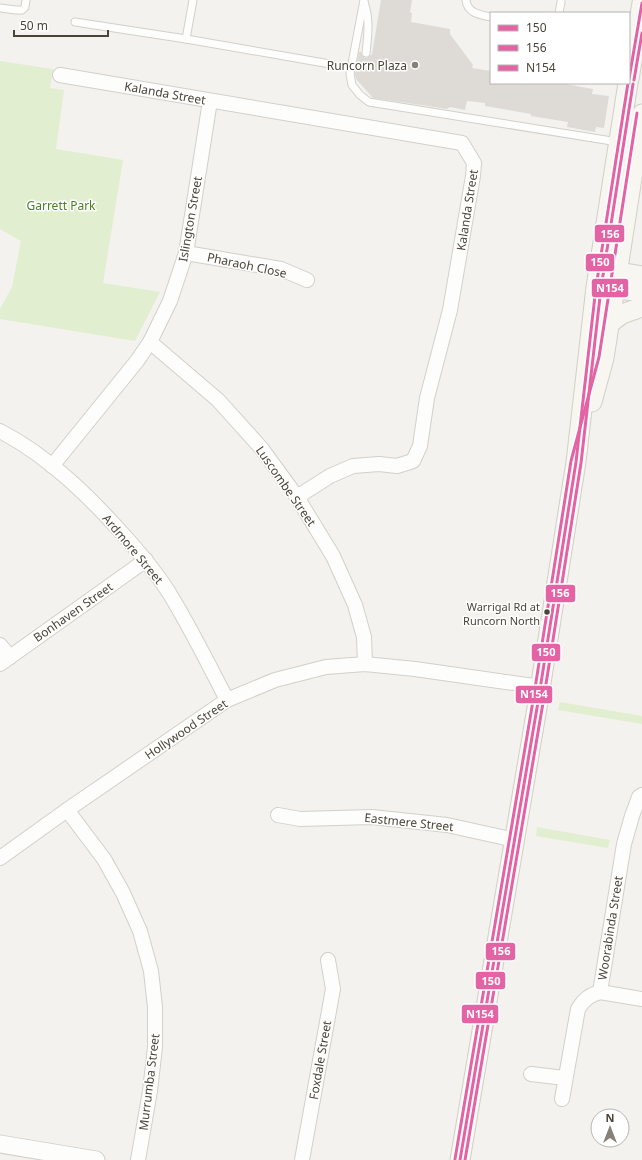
<svg xmlns="http://www.w3.org/2000/svg" width="642" height="1160" viewBox="0 0 642 1160" font-family="'Noto Sans',sans-serif">
	<style>
		.green { fill: #e1eecf }
		.building { fill: #dedbd6 }
		.lines { fill: none; stroke-linecap: round; stroke-linejoin: round }
		.service-casing { stroke: #d2d0cb; stroke-width: 9 }
		.minor-casing { stroke: #d2d0cb; stroke-width: 16 }
		.tertiary-casing { stroke: #d2d0cb; stroke-width: 19 }
		.secondary-casing { stroke: #d3cfc5; stroke-width: 21 }
		.service { stroke: #fdfdfc; stroke-width: 7 }
		.minor { stroke: #fdfdfc; stroke-width: 14 }
		.tertiary { stroke: #fdfdfc; stroke-width: 17 }
		.secondary { stroke: #f7f6f1; stroke-width: 19 }
		.bus-1-casing { stroke: #fff; stroke-width: 6 }
		.bus-2-casing { stroke: #fff; stroke-width: 6 }
		.bus-3-casing { stroke: #fff; stroke-width: 6 }
		.bus-1 { stroke: #e463a4; stroke-width: 3 }
		.bus-2 { stroke: #e463a4; stroke-width: 3 }
		.bus-3 { stroke: #e463a4; stroke-width: 3 }
		.poi-dot { fill: #868178; stroke: #fff; stroke-width: 1.5 }
		.bus-dot { fill: #4b4439; stroke: #fff; stroke-width: 1.5 }
		.labels { text-anchor: middle; dominant-baseline: central; stroke-width: 3; stroke-linejoin: round; paint-order: stroke }
		.bus-label { font-size: 11px; fill: #4b4439; stroke: #fff; text-anchor: end }
		.poi-label { font-size: 12px; fill: #4b4439; stroke: #fff; text-anchor: end }
		.street-label { font-size: 12px; fill: #4b4439; stroke: #fff }
		.park-label { font-size: 12px; fill: #4a7f2a; stroke: #fff }
		.line-badge { stroke: #fff; stroke-width: 1.5 }
		.badge-label { font-size: 11px; text-anchor: middle; font-weight: bold; fill: #fff }
	</style>
	<rect width="100%" height="100%" fill="#f4f2ee"/>
	<g class="green">
		<polygon points="0,61 53,69 50,88 64,90 56,149 123,160 103,283 160,292 135,341 0,319 0,309 12,287 21,241 0,229"/>
		<polygon points="560,702 642,716 642,724 558,710"/>
		<polygon points="537,827 610,840 608,848 536,836"/>
	</g>
	<polygon class="building" points="381,0 412,0 410,12 412,13 411,22 450,29 450,34 473,65 472,68 491,71 491,83 560,83 593,89 592,94 609,96 604,128 596,127 595,132 567,127 568,122 531,116 531,114 485,106 485,103 467,101 465,110 450,107 447,109 373,98 356,79 355,74 359,52 361,52 362,55 365,58 368,57 372,54"/>
	<g class="lines">
		<g class="service-casing">
			<g id="service">
				<polyline points="364,0 350,74 352,85 360,95 369,102 618,142"/>
				<path d="M466,0c1,13 14,15 25,17"/>
				<path d="M364,2c6,16 4,33 2,51"/>
				<polyline points="0,8 16,10 22,10 25,7 26,0"/>
				<polyline points="559,13 561,2"/>
				<polyline points="75,22 186,39 330,64"/>
				<polyline points="186,39 193,0"/>
			</g>
		</g>
		<g class="minor-casing">
			<g id="minor">
				<polyline points="60,75 462,143 474,163 473,176 450,310 427,398 420,446 413,461 397,466 379,464 353,466 330,476 297,497"/>
				<polyline points="186,253 281,269 307,280"/>
				<polyline points="150,342 218,400 262,449 297,497 333,556 355,605 364,637 365,664"/>
				<path d="M0,431c50,26 92,68 129,110 15,17 30,35 42,55 20,33 38,69 56,104"/>
				<polyline points="52,466 137,361 150,342 170,301 186,253 210,101"/>
				<polyline points="0,645 10,657"/>
				<polyline points="0,664 146,560"/>
				<polyline points="67,810 104,859 123,893 140,931 151,971 155,1007 155,1047 150,1091 138,1160"/>
				<polyline points="278,815 300,819 372,817 447,825 515,840"/>
				<polyline points="0,858 67,810 227,700 275,680 326,667 365,664 415,669 541,687"/>
				<polyline points="600,992 642,999"/>
				<polyline points="531,1074 565,1078"/>
				<path d="M562,1099l16,-90c6,-10 12,-14 22,-17l24,-148 8,-28 7,-19 3,-2"/>
				<polyline points="302,1160 333,989 328,960"/>
			</g>
		</g>
		<g class="tertiary-casing">
			<polyline id="tertiary" points="0,1144 96,1160"/>
		</g>
		<g class="secondary-casing">
			<g id="secondary">
				<polyline points="629,79 642,3"/>
				<polyline points="606,270 642,276"/>
				<polyline points="602,287 642,292"/>
				<polyline points="610,323 622,314 642,307"/>
				<polyline points="592,402 604,358 642,114"/>
				<polyline points="460,1160 538,702 576,462 596,287 628,83"/>
			</g>
		</g>
		<use href="#service" class="service"/>
		<use href="#minor" class="minor"/>
		<use href="#tertiary" class="tertiary"/>
		<use href="#secondary" class="secondary"/>
		<g class="bus-1-casing">
			<g id="bus-1">
				<polyline points="629,79 642,3"/>
				<polyline points="460,1160 538,702 576,462 596,287 628,83"/>
			</g>
		</g>
		<g class="bus-2-casing">
			<g id="bus-2">
				<polyline points="634,80 642,33"/>
				<polyline points="465,1160 543,703 581,463 601,288 633,84"/>
			</g>
		</g>
		<g class="bus-3-casing">
			<polyline id="bus-3" points="455,1159 533,701 571,461 599,357 637,113"/>
		</g>
		<use href="#bus-1" class="bus-1"/>
		<use href="#bus-2" class="bus-2"/>
		<use href="#bus-3" class="bus-3"/>
	</g>
	<circle class="poi-dot" cx="415" cy="65" r="4"/>
	<circle class="bus-dot" cx="547" cy="612" r="3.5"/>
	<g class="labels">
		<g class="bus-label">
			<text x="540" y="606">Warrigal Rd at<tspan x="540" dy="14">Runcorn North</tspan></text>
		</g>
		<g class="poi-label">
			<text x="407" y="65">Runcorn Plaza</text>
		</g>
		<g class="street-label">
			<text transform="translate(165 93) rotate(10)">Kalanda Street</text>
			<text transform="translate(467 210) rotate(-81)">Kalanda Street</text>
			<text transform="translate(190 219) rotate(-80)">Islington Street</text>
			<text transform="translate(247 265) rotate(12)">Pharaoh Close</text>
			<text transform="translate(286 486) rotate(55)">Luscombe Street</text>
			<text transform="translate(133 549) rotate(50)">Ardmore Street</text>
			<text transform="translate(73 612) rotate(-35)">Bonhaven Street</text>
			<text transform="translate(186 729) rotate(-34)">Hollywood Street</text>
			<text transform="translate(409 822) rotate(6)">Eastmere Street</text>
			<text transform="translate(610 928) rotate(-81)">Woorabinda Street</text>
			<text transform="translate(320 1060) rotate(-80)">Foxdale Street</text>
			<text transform="translate(149 1082) rotate(-83)">Murrumba Street</text>
		</g>
		<g class="park-label">
			<text x="61" y="205">Garrett Park</text>
		</g>
	</g>
	<g class="line-badge">
		<rect x="594" y="224" width="31" height="19" rx="4" fill="#e463a4"/>
		<rect x="585" y="253" width="30" height="19" rx="4" fill="#e463a4"/>
		<rect x="591" y="278" width="38" height="20" rx="4" fill="#e463a4"/>
		<rect x="545" y="584" width="31" height="19" rx="4" fill="#e463a4"/>
		<rect x="531" y="643" width="30" height="19" rx="4" fill="#e463a4"/>
		<rect x="515" y="685" width="38" height="19" rx="4" fill="#e463a4"/>
		<rect x="485" y="942" width="31" height="19" rx="4" fill="#e463a4"/>
		<rect x="475" y="971" width="31" height="19" rx="4" fill="#e463a4"/>
		<rect x="461" y="1004" width="38" height="20" rx="4" fill="#e463a4"/>
	</g>
	<g class="badge-label">
		<text x="610" y="238">156</text>
		<text x="600" y="266">150</text>
		<text x="610" y="292">N154</text>
		<text x="560" y="597">156</text>
		<text x="546" y="656">150</text>
		<text x="534" y="698">N154</text>
		<text x="501" y="955">156</text>
		<text x="491" y="985">150</text>
		<text x="480" y="1018">N154</text>
	</g>
	<rect x="490" y="12" width="140" height="72" fill="#ffffff" stroke="#b7b4b0"/>
	<rect x="498" y="25" width="20" height="6" fill="#e463a4" stroke="#b7b4b0"/>
	<text x="526" y="32" font-size="12" fill="#4b4439">150</text>
	<rect x="498" y="45" width="20" height="6" fill="#e463a4" stroke="#b7b4b0"/>
	<text x="526" y="52" font-size="12" fill="#4b4439">156</text>
	<rect x="498" y="65" width="20" height="6" fill="#e463a4" stroke="#b7b4b0"/>
	<text x="526" y="72" font-size="12" fill="#4b4439">N154</text>
	<g transform="translate(610 1128)"><circle r="19" fill="#ffffff" stroke="#b7b4b0"/>
	<path d="M0-3L7 15L0 10L-7 15Z" fill="#868178"/>
	<text y="-6" font-size="11" font-weight="bold" text-anchor="middle" fill="#4b4439">N</text>
	</g>
	<path d="M14 30v6h94v-6" fill="none" stroke="#4b4439" stroke-width="2"/>
	<text x="20" y="30" font-size="12" fill="#4b4439" stroke="#ffffff" stroke-width="3" paint-order="stroke">50 m</text>
</svg>
